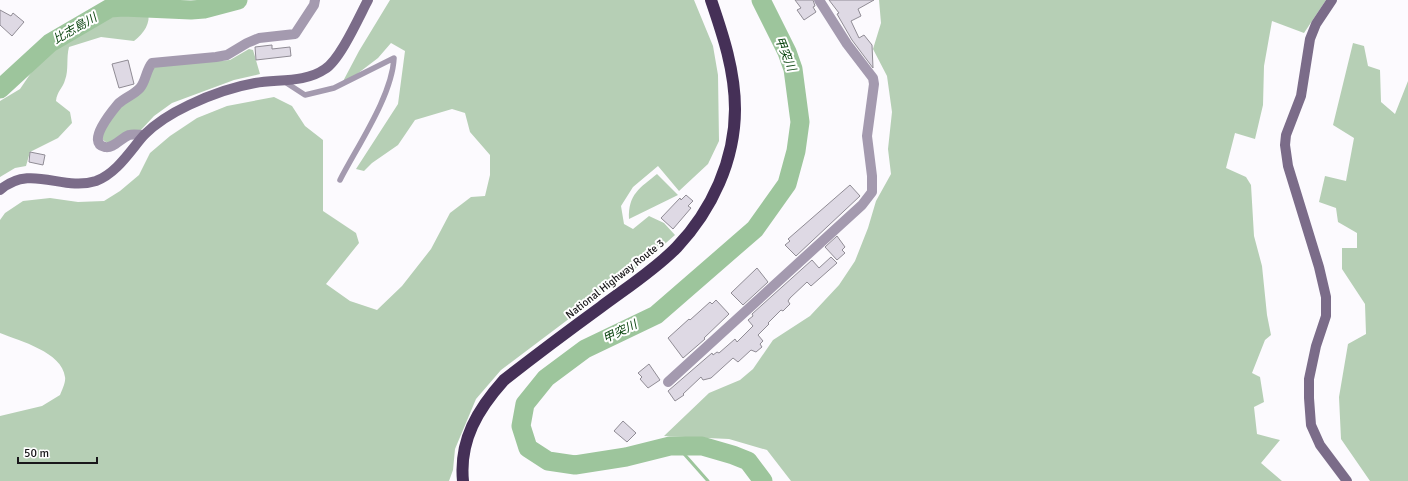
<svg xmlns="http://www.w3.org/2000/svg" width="1408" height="481" viewBox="0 0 1408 481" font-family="Signika,'Noto Sans JP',sans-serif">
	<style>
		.green { fill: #b6cfb5 }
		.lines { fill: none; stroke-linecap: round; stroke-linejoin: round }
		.stream { stroke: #9dc59c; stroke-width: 3 }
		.river { stroke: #9dc59c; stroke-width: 19 }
		.building { fill: #ded9e4; stroke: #908c95 }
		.lane { stroke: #a49aaf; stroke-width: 5.5 }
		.street { stroke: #a49aaf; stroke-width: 10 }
		.secondary { stroke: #7b6c89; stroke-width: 10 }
		.highway { stroke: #453057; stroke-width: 12 }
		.labels { text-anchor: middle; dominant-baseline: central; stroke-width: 4; stroke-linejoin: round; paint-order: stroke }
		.street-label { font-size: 11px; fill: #19171a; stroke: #fff }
		.water-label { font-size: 12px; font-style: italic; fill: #0b4510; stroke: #fff }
	</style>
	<rect width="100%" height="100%" fill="#fcfafe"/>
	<g class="green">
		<path d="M390,0h304l19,46 5,29 1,66 -11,23 -29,27 -21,-25 -25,21 -12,19 3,18 9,5 16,-13 15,7 11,12 -32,28 -142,107 -25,29 -21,50 -2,21 -4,11h-449v-65l42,-10 18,-11c2,-5 6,-13 5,-18 -3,-25 -45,-36 -65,-44v-113l5,-7 18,-12 27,-3 28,4 26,-1 16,-10 19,-16 11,-22 20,-17 27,-18 30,-12 47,-9 18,9 13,20 18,14v71l33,22 3,10 -33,41 24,17 27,9 25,-24 29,-37 19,-36 21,-16 14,-1 5,-21v-20l-20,-23 -5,-19 -13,-4 -37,11 -17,25 -26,18 -8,8 -8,-2 42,-65 7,-53 -14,-8 -13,15 -38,29 19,-36z"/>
		<polygon points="879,0 1326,0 1304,33 1272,21 1264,66 1263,105 1255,139 1235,133 1226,168 1246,177 1251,185 1254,236 1262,266 1267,315 1271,335 1265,340 1252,373 1260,377 1264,402 1254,407 1257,434 1280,440 1261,463 1282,481 791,481 767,450 729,439 664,436 709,393 740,380 753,369 773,340 810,316 839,285 855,261 868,228 876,201 891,174 888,149 892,112 887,76 873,49 881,23"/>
		<path d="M137,2l11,8c3,14 -4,23 -14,31l-33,-4 -32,10c-3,11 0,23 -4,33 -2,8 -8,11 -9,21l14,11 2,11 -14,15 -28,14 -4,14 -11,2 -15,9v-76l20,-12 15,-22 31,-32 50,-32z"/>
		<polygon points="1353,43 1364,46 1368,66 1380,70 1381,102 1395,114 1408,81 1408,481 1370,481 1341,439 1339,397 1348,344 1366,334 1365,304 1342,269 1342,248 1357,248 1357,233 1338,222 1336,208 1319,202 1325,176 1346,181 1354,138 1333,125"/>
		<polygon points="249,49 253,50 260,74 234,80 172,103 154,116 140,131 109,144 103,140 102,133 119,99 149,75 152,67 230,60"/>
		<path d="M657,174l21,21 -49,24c-1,-25 11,-31 28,-45z"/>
	</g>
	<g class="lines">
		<polyline class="stream" points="677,446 708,481"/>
		<g class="river">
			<polyline points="761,0 787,52 793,69 800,122 796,151 787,184 755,229 656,315 585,349 546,378 525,404 521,426 528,448 548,461 575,465 626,457 670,446 702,446 733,455 748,461 763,481"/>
			<polyline points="0,89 50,43 110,8 123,7 191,10 204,9 238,0"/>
		</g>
	</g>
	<g class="building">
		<polygon points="795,0 813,0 815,6 813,7 816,12 804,20 797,10 801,8"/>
		<polygon points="829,0 874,0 858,9 861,16 851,21 859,38 864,35 872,45 873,68 852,40 837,14 839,13"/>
		<polygon points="0,10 11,16 13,13 24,22 12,36 0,25"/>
		<polygon points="272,45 272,49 290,47 291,56 256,60 255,47"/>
		<polygon points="128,60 134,84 119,88 112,64"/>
		<polygon points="30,152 45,155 43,165 29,162"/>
		<polygon points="850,185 860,196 796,256 785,245 790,241 788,239"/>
		<polygon points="686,195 693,201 688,206 691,208 673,229 661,218 680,198 681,200"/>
		<polygon points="837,236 845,247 842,250 845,253 837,260 825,247"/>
		<polygon points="831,257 837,263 811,286 807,282 790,298 788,301 790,304 783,311 781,310 768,323 769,324 758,335 763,341 760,344 762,347 756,352 751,350 738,362 733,358 711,378 703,380 701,377 683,394 684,395 675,401 668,391 712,353 713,355 717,352 719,353 735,339 737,342 753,326 748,320 753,316 752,314 812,260 819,268"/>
		<polygon points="757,268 768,282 743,305 731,293"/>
		<polygon points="716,300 729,314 704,338 705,339 683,358 668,338 689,319 690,320 710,302 712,304"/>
		<polygon points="649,364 660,380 648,388 640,379 642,377 638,373"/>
		<polygon points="623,421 636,433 627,442 614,431"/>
	</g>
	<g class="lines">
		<path class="lane" d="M285,82l20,13 29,-7 60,-30c-2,38 -36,87 -54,122"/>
		<g class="street">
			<path d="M144,135c-4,0 -11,-1 -15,0 -8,3 -16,14 -24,12 -20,-4 8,-37 13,-43 7,-7 16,-9 22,-16 6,-7 6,-18 12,-25l64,-6 11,-2 20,-12 12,-5 36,-4 19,-29 1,-5"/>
			<polyline points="668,382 862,205 872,192 872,176 867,136 874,84 873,78 847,44 819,0"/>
		</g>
		<g class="secondary">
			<polyline points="1332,0 1316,24 1310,39 1301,96 1286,135 1285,145 1288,166 1319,267 1326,297 1326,316 1316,346 1309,379 1309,398 1311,425 1320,445 1347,481"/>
			<path d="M0,190c31,-27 62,2 96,-9 21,-8 34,-30 48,-46 13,-13 28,-22 45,-30 21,-10 43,-18 66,-22 23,-4 50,0 70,-14 15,-9 34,-52 43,-69"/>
		</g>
		<path class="highway" d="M463,481c-4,-41 15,-72 41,-101 32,-25 64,-49 97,-73 24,-18 55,-38 76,-60 35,-37 58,-87 58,-138 0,-38 -12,-74 -24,-109"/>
	</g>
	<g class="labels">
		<g class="street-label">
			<text transform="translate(615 279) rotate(-38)">National Highway Route 3</text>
		</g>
		<g class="water-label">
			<text transform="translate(75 29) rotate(-30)">比志島川</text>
			<text transform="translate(785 54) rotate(68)">甲突川</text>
			<text transform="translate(620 332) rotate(-26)">甲突川</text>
		</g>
	</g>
	<path d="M18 457v6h79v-6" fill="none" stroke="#19171a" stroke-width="2"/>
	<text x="24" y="457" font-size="12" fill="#19171a" stroke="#ffffff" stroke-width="3" paint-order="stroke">50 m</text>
</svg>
